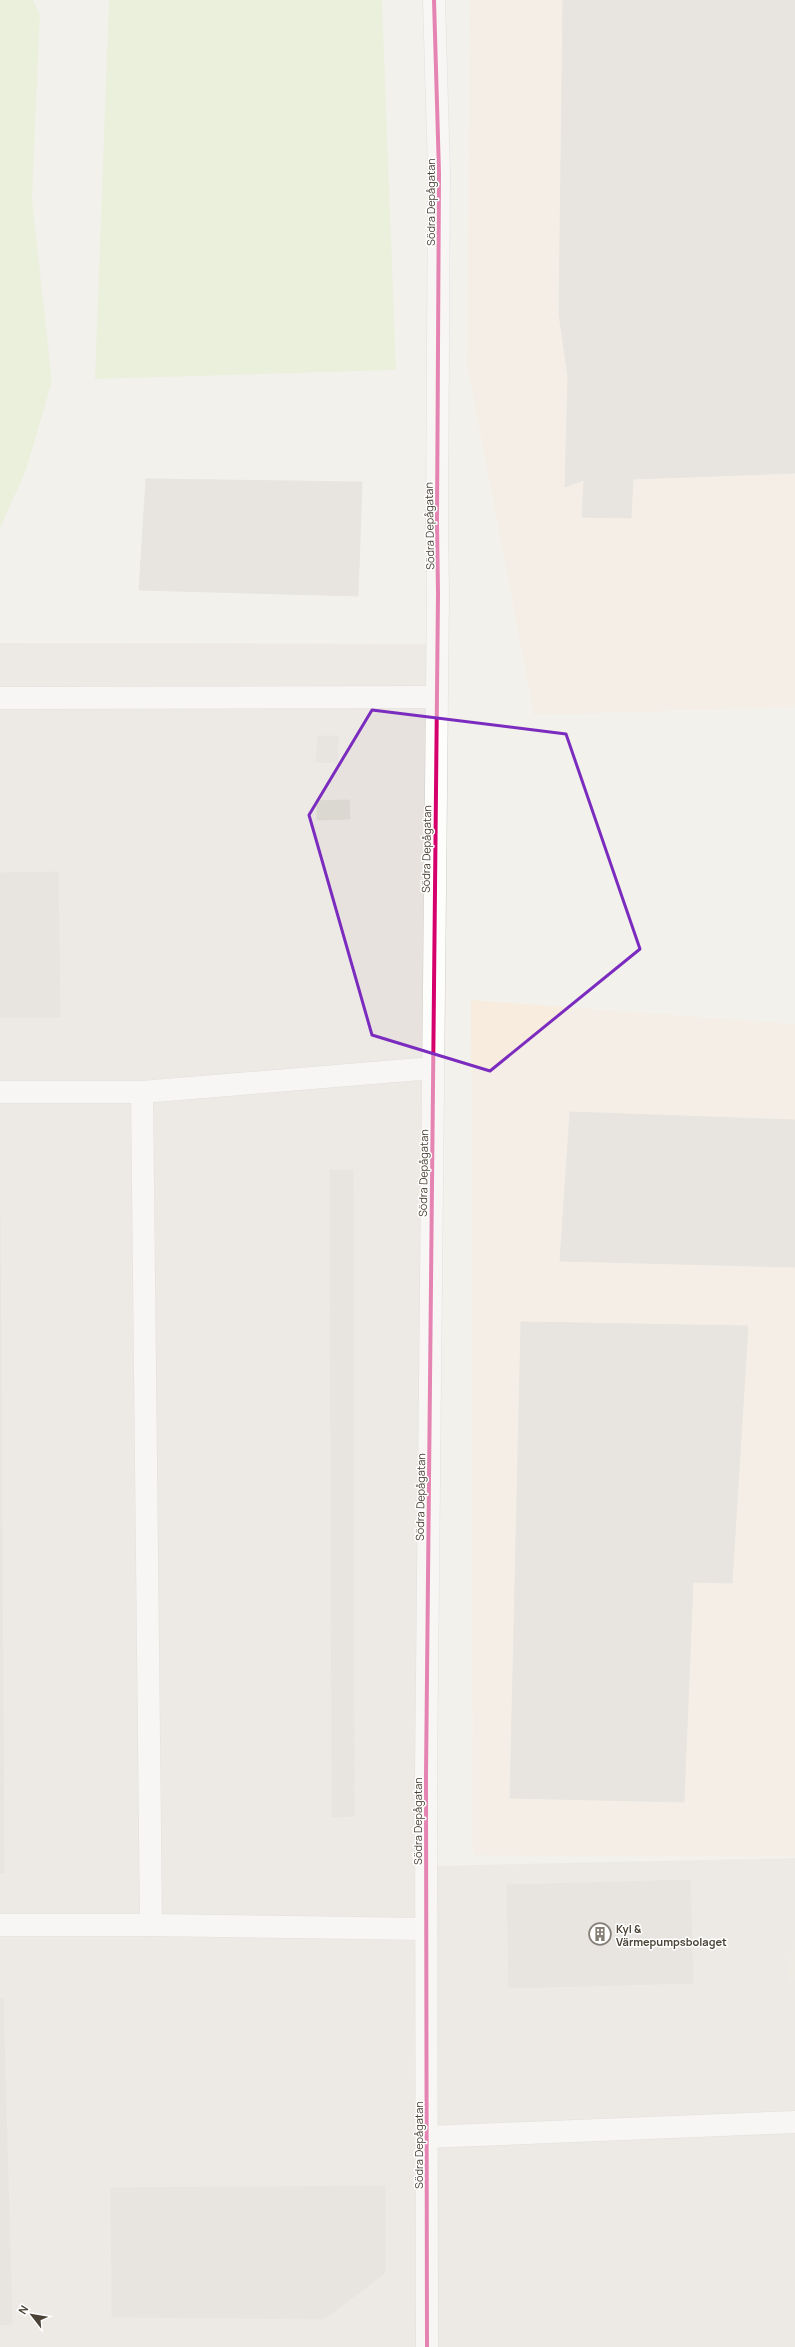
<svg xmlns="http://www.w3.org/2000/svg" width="795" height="2347" viewBox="0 0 795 2347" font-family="Manrope,sans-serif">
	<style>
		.residential { fill: #e8e2d9 }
		.commercial { fill: #f7ecde }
		.industrial { fill: #e7e2dd }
		.green { fill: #e2f0ca }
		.building { fill: #dbd8d2; stroke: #dcd8d1 }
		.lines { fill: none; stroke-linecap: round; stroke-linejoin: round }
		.service-casing { stroke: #d0cdc8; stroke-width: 23 }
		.minor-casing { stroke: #d0cdc8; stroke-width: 23 }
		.service { stroke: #fdfdfc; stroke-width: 22 }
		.minor { stroke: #fdfdfc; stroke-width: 22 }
		.cycleway-casing { stroke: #fff; stroke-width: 6 }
		.cycleway { stroke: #d6006c; stroke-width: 4 }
		.marked { fill: none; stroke: #7b2cbf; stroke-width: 3; stroke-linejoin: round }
		.labels { text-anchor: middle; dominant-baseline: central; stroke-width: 3; stroke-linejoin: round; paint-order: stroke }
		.street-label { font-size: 11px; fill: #4b4236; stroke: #fff }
		.poi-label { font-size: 11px; font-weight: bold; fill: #4b4236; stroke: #fff; text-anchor: start }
	</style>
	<rect width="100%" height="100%" fill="#f3f1ec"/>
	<polygon class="residential" points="795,1935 795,1982 783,1983"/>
	<g class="commercial">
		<polygon points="470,0 795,0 795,707 534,715 467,364"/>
		<polygon points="471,1000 795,1024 795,1857 473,1855"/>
	</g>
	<polygon class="industrial" points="0,643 439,644 431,1866 795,1858 795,1940 786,1982 795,1982 795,2347 0,2347"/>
	<g class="green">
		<polygon points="0,0 33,0 40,15 32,199 52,381 26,470 0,528"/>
		<polygon points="109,0 382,0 396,370 95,379"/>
	</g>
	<g class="building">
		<polygon points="563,0 795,0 795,473 633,479 631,518 582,517 584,480 565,487 568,377 559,314"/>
		<polygon points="146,479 362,482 358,596 139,590"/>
		<polygon points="318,736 338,736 337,763 316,762"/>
		<polygon points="349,800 350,819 317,820 317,801"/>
		<polygon points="58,872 60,1017 0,1017 0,873"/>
		<polygon points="570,1112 795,1120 795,1267 560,1261"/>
		<polygon points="330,1170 353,1170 354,1816 332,1817"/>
		<polygon points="0,1219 4,1873 0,1873"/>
		<polygon points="521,1322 748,1326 732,1583 693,1582 684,1802 510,1798"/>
		<polygon points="690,1880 693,1983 509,1988 507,1885"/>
		<polygon points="0,1998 3,1998 12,2324 0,2325"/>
		<polygon points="385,2186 385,2273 324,2319 112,2317 111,2188"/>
	</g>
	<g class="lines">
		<g class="service-casing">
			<g id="service">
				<polyline points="0,1092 142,1092 151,1925 0,1925"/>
				<polyline points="142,1092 433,1068"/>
				<polyline points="151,1925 426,1929"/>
				<polyline points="427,2137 795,2122"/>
			</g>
		</g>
		<g class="minor-casing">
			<g id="minor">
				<polyline points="0,698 436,697"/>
				<polyline points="427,2347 426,1776 438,594 437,522 439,173 434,0"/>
			</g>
		</g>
		<use href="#service" class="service"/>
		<use href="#minor" class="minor"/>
		<g class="cycleway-casing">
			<polyline id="cycleway" points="427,2347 426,1776 438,594 437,522 439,173 434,0"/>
		</g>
		<use href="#cycleway" class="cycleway"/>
	</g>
	<path d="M0 0H795V2347H0ZM372,710l194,24 74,215 -150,122 -118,-36 -63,-220z" fill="#f3f1ec" fill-opacity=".55" fill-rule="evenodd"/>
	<path class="marked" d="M372,710l194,24 74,215 -150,122 -118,-36 -63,-220z"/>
	<defs>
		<g id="building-ring" transform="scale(1.15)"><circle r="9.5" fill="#fff" stroke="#867f76" stroke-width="1.5"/><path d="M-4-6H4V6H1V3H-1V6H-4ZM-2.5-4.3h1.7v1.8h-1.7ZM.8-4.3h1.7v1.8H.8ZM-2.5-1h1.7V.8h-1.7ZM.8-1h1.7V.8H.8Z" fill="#867f76"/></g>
	</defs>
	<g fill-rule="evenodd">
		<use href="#building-ring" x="600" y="1934"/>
	</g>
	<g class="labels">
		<g class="street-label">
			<text transform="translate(430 202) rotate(-90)">Södra Depågatan</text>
			<text transform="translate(429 526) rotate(-91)">Södra Depågatan</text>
			<text transform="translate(426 849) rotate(-89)">Södra Depågatan</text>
			<text transform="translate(423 1173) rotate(-89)">Södra Depågatan</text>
			<text transform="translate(420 1497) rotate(-89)">Södra Depågatan</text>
			<text transform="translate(417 1821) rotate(-90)">Södra Depågatan</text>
			<text transform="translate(418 2145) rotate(-90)">Södra Depågatan</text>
		</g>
		<g class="poi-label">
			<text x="616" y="1928">Kyl &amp;<tspan x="616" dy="13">Värmepumpsbolaget</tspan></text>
		</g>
	</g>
	<g transform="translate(32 2315) rotate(301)" stroke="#ffffff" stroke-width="3" paint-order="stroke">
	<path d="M0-3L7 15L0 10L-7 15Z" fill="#4b4236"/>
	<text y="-6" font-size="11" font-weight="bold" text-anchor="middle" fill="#4b4236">N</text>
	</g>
</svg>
